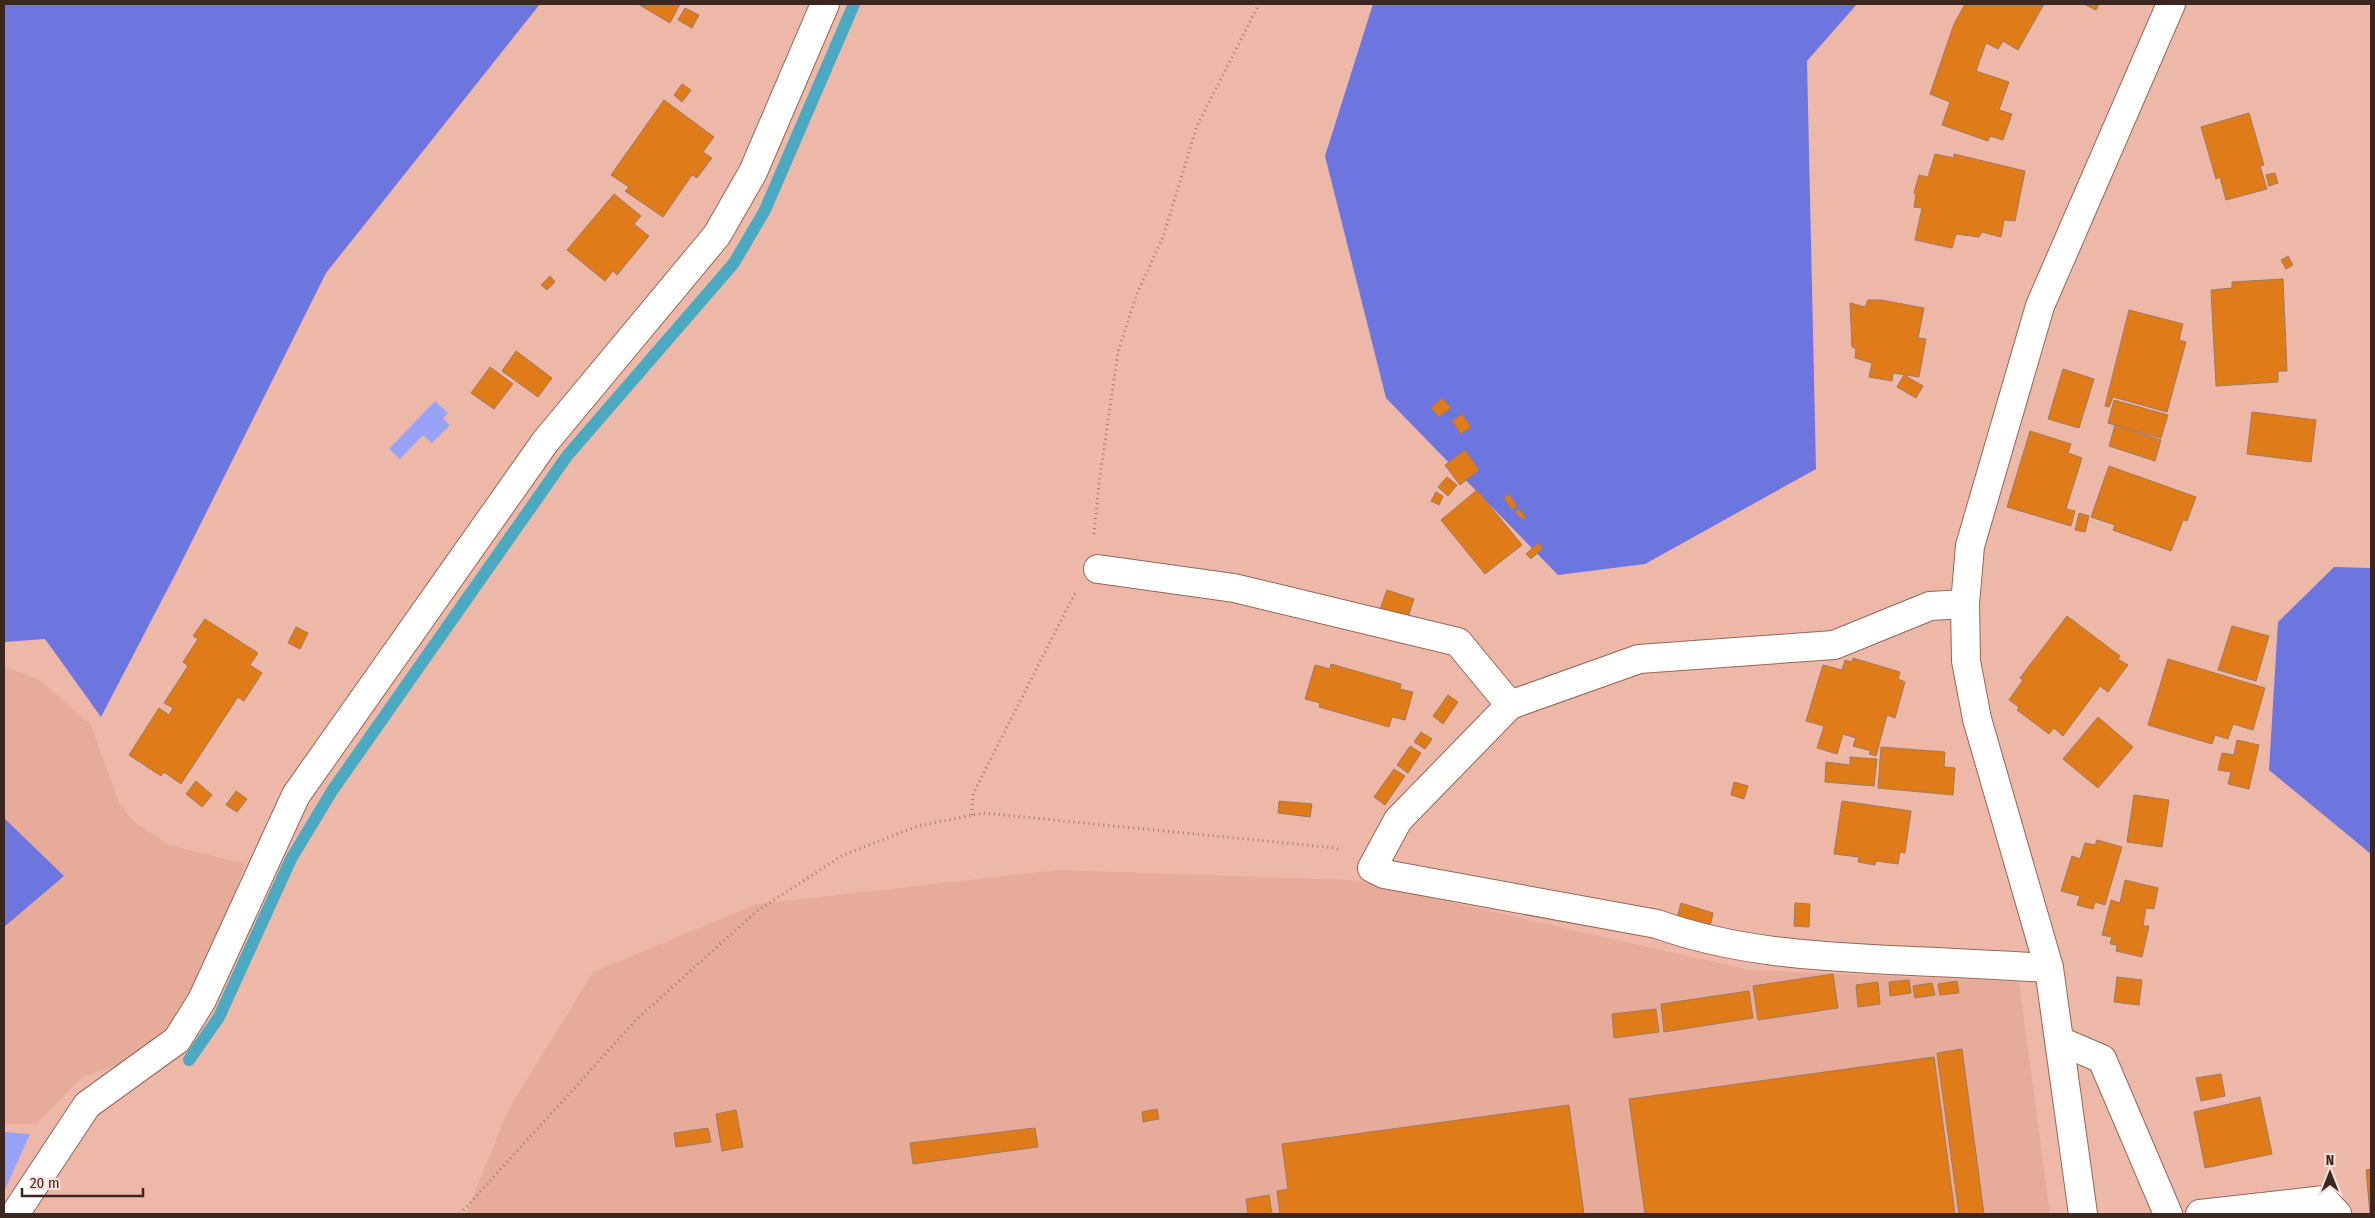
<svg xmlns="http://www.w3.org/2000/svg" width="2375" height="1218" viewBox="0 0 2375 1218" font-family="'Fira Sans Condensed',sans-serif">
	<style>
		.built { fill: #e7ab9a }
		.green { fill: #98a3f8 }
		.forest { fill: #6d75df }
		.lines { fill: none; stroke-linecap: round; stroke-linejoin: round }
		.stream { stroke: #4baac2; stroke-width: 12 }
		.building { fill: #df7b18; stroke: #a2795c }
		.minor-casing { stroke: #966658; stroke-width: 30 }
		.path { stroke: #a0796d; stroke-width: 3; stroke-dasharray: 1 4; stroke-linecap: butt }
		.minor { stroke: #fff; stroke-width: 28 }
	</style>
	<rect width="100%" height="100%" fill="#eeb8a8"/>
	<g class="built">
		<polygon points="4,666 40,680 91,725 119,803 134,822 169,845 245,864 221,934 185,1012 160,1041 119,1065 82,1077 37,1124 4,1124"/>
		<polygon points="1057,870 1352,880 1750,970 2019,982 2050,1214 466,1214 508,1110 593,972 757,904"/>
	</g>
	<g class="green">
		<polygon points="435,401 448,413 443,419 450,425 432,443 423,435 400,459 389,449"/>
		<polygon points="4,1132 30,1134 4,1192"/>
	</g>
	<g class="forest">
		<polygon points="4,4 540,4 326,273 176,573 101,717 45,639 4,642"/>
		<polygon points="1373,4 1857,4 1807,61 1816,469 1645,564 1558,575 1386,398 1325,156"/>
		<polygon points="2334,567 2371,568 2371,854 2269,770 2278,622"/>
		<polygon points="4,818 64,876 4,927"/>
	</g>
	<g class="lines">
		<polyline class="stream" points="189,1060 219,1017 291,859 332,791 567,456 734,263 765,210 854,4"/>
	</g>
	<g class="building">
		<polygon points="638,4 680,4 670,23"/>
		<polygon points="1965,4 2044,4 2018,50 2003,41 1998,49 1986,43 1976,71 2009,82 1999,110 2012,114 2003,140 1990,136 1988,141 1942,125 1950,102 1930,94 1954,24"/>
		<polygon points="2084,4 2099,4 2096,10"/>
		<polygon points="685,8 699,15 692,28 678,20"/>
		<polygon points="682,84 691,90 682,102 674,95"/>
		<polygon points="664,100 714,137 703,152 712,158 697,178 692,175 663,217 625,191 629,187 611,175"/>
		<polygon points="2249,113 2264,165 2260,166 2267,189 2226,200 2220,177 2216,179 2201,127"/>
		<polygon points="1935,154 1954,158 1954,154 2025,171 2015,221 2004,220 2001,237 1982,232 1979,237 1956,234 1952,248 1915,240 1922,208 1914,207 1916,194 1914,193 1919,175 1928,177"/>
		<polygon points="2275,173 2278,183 2269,186 2266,175"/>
		<polygon points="614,194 641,216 634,224 649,236 617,275 613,271 605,281 567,250"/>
		<polygon points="2288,256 2293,265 2286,269 2281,260"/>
		<polygon points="550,276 555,282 547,290 541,285"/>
		<polygon points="2283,279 2287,371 2278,371 2278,382 2216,386 2211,290 2232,288 2232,282"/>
		<polygon points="1868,300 1881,300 1924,308 1918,338 1926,339 1919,377 1893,373 1892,381 1869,377 1872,363 1855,358 1856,349 1852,347 1850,303 1865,307"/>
		<polygon points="2129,310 2183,324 2179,340 2186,342 2167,412 2113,397 2109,407 2105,406"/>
		<polygon points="516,351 552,378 538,397 502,371"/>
		<polygon points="490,367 513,384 494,409 471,393"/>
		<polygon points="2063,369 2094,379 2079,428 2048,419"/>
		<polygon points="1904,375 1923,386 1916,398 1897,387"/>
		<polygon points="1442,398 1451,408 1439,417 1431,408"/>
		<polygon points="2114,400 2168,415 2161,438 2108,423"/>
		<polygon points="2252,412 2316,420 2311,462 2247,454"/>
		<polygon points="1462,414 1471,427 1461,434 1452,421"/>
		<polygon points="2115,425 2161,440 2155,461 2109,446"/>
		<polygon points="2030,431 2071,444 2068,453 2082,458 2066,509 2075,511 2071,526 2007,507"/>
		<polygon points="1465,450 1479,470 1460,485 1445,465"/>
		<polygon points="2109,466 2196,497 2187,521 2183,520 2171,551 2113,530 2115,525 2091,517"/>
		<polygon points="1447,477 1457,485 1448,496 1438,487"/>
		<polygon points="1477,490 1522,545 1485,574 1441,520"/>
		<polygon points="1436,492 1443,496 1439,505 1431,501"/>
		<polygon points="1509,494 1517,506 1512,510 1504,498"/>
		<polygon points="1519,509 1526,517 1523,520 1515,512"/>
		<polygon points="2079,513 2089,516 2085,532 2075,530"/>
		<polygon points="1538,543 1543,548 1531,559 1526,554"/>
		<polygon points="1387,590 1414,599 1405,626 1377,617"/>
		<polygon points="2067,616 2120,656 2118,659 2128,665 2108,692 2100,686 2063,736 2054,728 2049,734 2017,710 2019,707 2009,700 2023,680 2020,678"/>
		<polygon points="205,619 258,653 250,665 262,673 244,701 238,697 181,784 164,772 161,776 129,755 159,708 169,715 173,708 164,703 188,666 183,662 198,639 193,636"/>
		<polygon points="2232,626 2269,636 2256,681 2218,670"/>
		<polygon points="296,627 308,633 300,649 288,643"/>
		<polygon points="1853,658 1900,672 1898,679 1905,682 1895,718 1887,715 1876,756 1869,754 1871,751 1853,746 1856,738 1843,734 1837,754 1817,748 1824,726 1806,721 1823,665 1842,670 1845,660 1852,662"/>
		<polygon points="2168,659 2265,688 2253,730 2233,724 2228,739 2215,735 2212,744 2148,725"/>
		<polygon points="1331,664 1401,684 1400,689 1413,692 1405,720 1392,717 1389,727 1319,707 1320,703 1305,699 1315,665 1330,669"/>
		<polygon points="1448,695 1458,702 1443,724 1433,716"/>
		<polygon points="2098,717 2133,747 2098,788 2063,759"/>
		<polygon points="1421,732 1432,739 1425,749 1414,742"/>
		<polygon points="2237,740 2259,745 2249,789 2228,784 2231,772 2218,770 2222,753 2234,755"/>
		<polygon points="1410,746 1421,753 1408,773 1397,765"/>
		<polygon points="1881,747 1945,752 1944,767 1955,768 1953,795 1878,788"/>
		<polygon points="1850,757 1877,759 1874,786 1825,782 1826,762 1850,765"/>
		<polygon points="1394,769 1405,776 1385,805 1374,797"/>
		<polygon points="196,781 212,795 202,807 186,794"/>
		<polygon points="1734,782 1748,786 1744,799 1731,795"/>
		<polygon points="236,791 247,799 237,812 226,805"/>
		<polygon points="2134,795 2169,800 2162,847 2127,842"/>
		<polygon points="1279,801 1312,804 1310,817 1278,813"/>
		<polygon points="1842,801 1911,811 1905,853 1900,852 1898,864 1876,861 1875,865 1858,862 1859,857 1834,854"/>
		<polygon points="2097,840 2122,847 2105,905 2095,902 2093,909 2077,905 2080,896 2061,891 2072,856 2080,859 2085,843 2095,845"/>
		<polygon points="2125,880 2158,888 2154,909 2146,908 2143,926 2149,926 2142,957 2116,951 2117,945 2110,944 2112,937 2102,935 2111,900 2120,903"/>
		<polygon points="1681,903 1713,913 1710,927 1677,918"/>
		<polygon points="1795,903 1810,904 1809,927 1794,926"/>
		<polygon points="1833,974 1838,1008 1758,1020 1753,986"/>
		<polygon points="2117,977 2142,980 2139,1005 2114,1002"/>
		<polygon points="1909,980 1911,993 1890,996 1889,982"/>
		<polygon points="1957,981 1959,993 1940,995 1938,984"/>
		<polygon points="1878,982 1880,1004 1858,1007 1856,985"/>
		<polygon points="1932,983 1935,995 1915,998 1913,986"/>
		<polygon points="1749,991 1753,1018 1664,1032 1661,1004"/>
		<polygon points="1656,1009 1659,1032 1614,1038 1612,1014"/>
		<polygon points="1962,1049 1984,1214 1959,1214 1937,1053"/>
		<polygon points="1934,1057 1955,1214 1645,1214 1629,1099"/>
		<polygon points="2221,1074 2225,1096 2201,1101 2196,1078"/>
		<polygon points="2260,1097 2272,1154 2205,1168 2194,1112"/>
		<polygon points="1569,1105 1584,1214 1280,1214 1277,1191 1288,1189 1282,1144"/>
		<polygon points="1157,1109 1159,1119 1143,1122 1142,1112"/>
		<polygon points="736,1110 743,1147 722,1151 716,1114"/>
		<polygon points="708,1128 711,1142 676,1147 674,1133"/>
		<polygon points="1035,1128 1038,1147 913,1164 910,1143"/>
		<polygon points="2371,1169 2371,1214 2370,1214 2366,1170"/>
		<polygon points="1269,1195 1272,1214 1248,1214 1246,1199"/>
	</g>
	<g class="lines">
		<g class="minor-casing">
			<g id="minor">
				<polyline points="1098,569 1234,588 1458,642 1510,705"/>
				<path d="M1965,604l-35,2 -96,39 -195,14 -129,46 -112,115 -26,48 12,6 273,50c75,27 153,32 232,36 54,2 107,5 160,8"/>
				<polyline points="2060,1041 2102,1059 2168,1214"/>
				<polyline points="15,1214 87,1105 177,1040 202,1000 296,795 545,442 717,235 753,172 825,4"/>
				<polyline points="2083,1214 2049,968 1977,719 1966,661 1965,604 1970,546 2040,306 2171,4"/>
				<polyline points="2200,1214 2324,1200 2337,1214"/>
			</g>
		</g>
		<g class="path">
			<polyline points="1094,534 1099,483 1118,352 1136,296 1163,237 1197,126 1259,4"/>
			<polyline points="972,815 973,794 1075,593"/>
			<polyline points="460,1214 637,1019 757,911 843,855 918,826 983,813 1336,848 1340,850"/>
		</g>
		<use href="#minor" class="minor"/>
	</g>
	<rect width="2375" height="1218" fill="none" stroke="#3b2620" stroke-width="10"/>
	<g transform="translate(2330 1173)" stroke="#fce0d7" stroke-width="4" paint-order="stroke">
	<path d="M0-4L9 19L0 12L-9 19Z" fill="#3b2620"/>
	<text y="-8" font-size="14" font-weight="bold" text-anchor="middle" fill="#3b2620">N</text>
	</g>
	<path d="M22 1188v8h121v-8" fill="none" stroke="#3b2620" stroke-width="2.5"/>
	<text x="30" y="1188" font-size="15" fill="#3b2620" stroke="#fce0d7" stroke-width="4" paint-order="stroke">20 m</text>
</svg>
